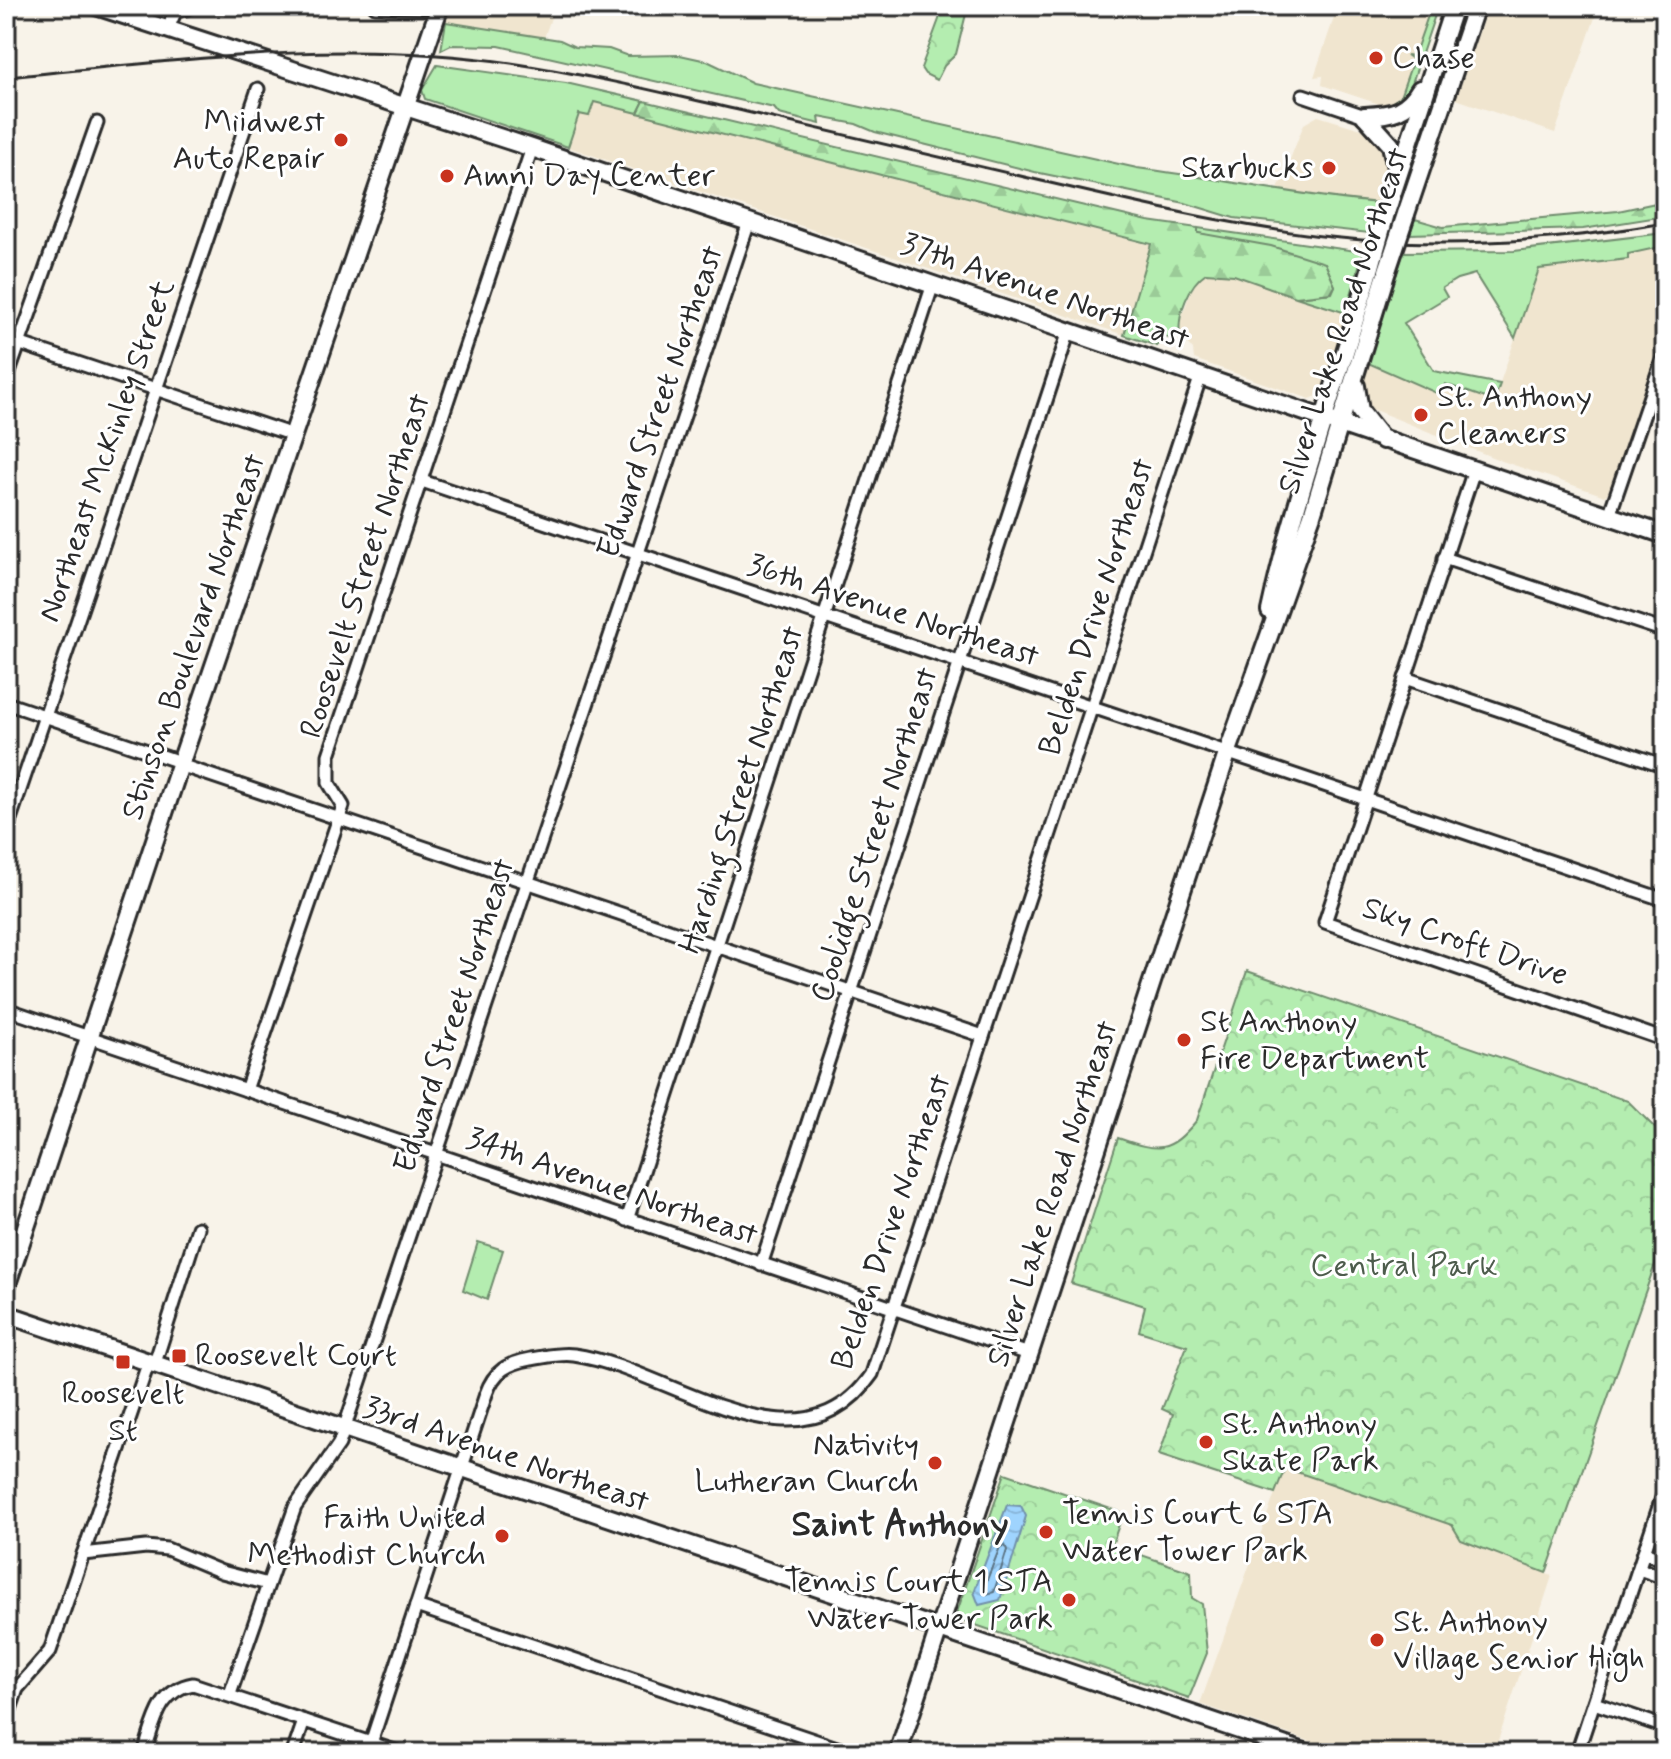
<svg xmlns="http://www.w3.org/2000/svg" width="1671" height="1759" viewBox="0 0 1671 1759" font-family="Mynerve,sans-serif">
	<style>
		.built { fill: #f0e5cf }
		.grass { fill: #b4edb0; stroke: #708c6e; stroke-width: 2 }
		.forest { fill: url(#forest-firs); stroke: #708c6e; stroke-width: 2 }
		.park { fill: url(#park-crowns); stroke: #708c6e; stroke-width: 2 }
		.water { fill: url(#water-waves); stroke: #7190aa; stroke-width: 2 }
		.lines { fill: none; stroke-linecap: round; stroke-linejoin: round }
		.shore { stroke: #596f7f; stroke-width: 2 }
		.street-casing { stroke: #2b2b2b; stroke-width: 17 }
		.secondary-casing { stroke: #2b2b2b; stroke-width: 22 }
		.street { stroke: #fff; stroke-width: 11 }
		.secondary { stroke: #fff; stroke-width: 16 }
		.rail { stroke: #2b2b2b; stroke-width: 3 }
		.secondary-bridge-casing { stroke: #2b2b2b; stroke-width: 22; stroke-linecap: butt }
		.secondary-bridge { stroke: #fff; stroke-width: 16 }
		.poi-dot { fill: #c8321e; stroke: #fff; stroke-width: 3 }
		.labels { text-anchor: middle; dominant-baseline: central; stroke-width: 6; stroke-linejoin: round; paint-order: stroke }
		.poi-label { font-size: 32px; fill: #2b2b2b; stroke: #fff; text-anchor: start }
		.street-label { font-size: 32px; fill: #2b2b2b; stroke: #fff }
		.park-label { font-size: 32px; fill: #4d5c4c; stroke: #fff }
		.quarter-label { font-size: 36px; font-weight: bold; fill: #2b2b2b; stroke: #fff }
	</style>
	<defs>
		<pattern id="forest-firs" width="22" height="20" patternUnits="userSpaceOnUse" patternTransform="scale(2)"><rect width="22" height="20" fill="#b4edb0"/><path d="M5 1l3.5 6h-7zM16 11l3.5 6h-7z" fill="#9bcb98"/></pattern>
		<pattern id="park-crowns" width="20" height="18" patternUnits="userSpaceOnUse" patternTransform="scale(2)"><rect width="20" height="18" fill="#b4edb0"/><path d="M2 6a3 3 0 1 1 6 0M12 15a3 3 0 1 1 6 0" fill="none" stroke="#9bcb98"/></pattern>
		<pattern id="water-waves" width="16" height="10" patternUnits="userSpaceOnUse" patternTransform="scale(2)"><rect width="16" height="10" fill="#9fd4fe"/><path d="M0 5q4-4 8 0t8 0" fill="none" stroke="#89b6da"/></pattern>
	</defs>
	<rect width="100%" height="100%" fill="#f8f3e9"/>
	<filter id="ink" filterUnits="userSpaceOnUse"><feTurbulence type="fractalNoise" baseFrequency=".0125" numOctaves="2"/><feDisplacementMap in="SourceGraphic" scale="16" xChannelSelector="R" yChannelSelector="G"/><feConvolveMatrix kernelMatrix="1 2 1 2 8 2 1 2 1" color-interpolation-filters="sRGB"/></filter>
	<g filter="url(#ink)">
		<g class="built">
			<polygon points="451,6 555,6 544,38 446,22"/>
			<polygon points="1338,6 1438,6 1408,94 1395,104 1388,107 1322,85 1323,76 1314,77"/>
			<polygon points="1488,6 1599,6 1555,133 1456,99"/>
			<polygon points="594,102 1151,245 1124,335 568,147 579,113 589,116"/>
			<polygon points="1318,116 1371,132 1384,141 1390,161 1382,203 1277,192 1304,124"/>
			<polygon points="1665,246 1665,328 1610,490 1605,496 1502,461 1367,407 1362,385 1368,363 1441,394 1444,384 1494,400 1539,269 1627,259 1627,254"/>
			<polygon points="1206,273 1234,275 1346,313 1322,394 1310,399 1194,359 1193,350 1180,335 1180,321 1194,283"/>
			<polygon points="1284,1468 1452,1525 1461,1540 1552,1576 1494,1753 1345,1753 1200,1704"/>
		</g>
		<g class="grass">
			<polygon points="1421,6 1438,6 1407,98 1386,106 1400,97 1413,60 1406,55 1414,56 1430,10"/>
			<path d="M446,22l114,18 15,7 34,2 19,7 52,-1 27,6 46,22 384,85c81,10 160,28 242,35l-10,30 -135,-15 -49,-15 -150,-31 -160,-40 -19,-8 -37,-7 1,7 -41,-10 -5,-6 -275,-62 -48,-1 -10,5z"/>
			<polygon points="437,65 566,83 644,101 638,113 594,102 589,116 579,114 568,147 425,99 422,90"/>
			<polygon points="1198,228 1363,252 1346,313 1296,297 1332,293 1335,286 1325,263 1198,233"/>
			<polygon points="1665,233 1665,246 1628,254 1628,259 1539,269 1515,338 1475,274 1457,279 1442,288 1447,297 1404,323 1434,371 1500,384 1494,401 1445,384 1441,395 1368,363 1404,252 1514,251"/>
			<polygon points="478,1242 503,1250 487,1300 463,1290"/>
		</g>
		<g class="forest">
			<path d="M644,101l504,120 50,7v5l73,13 54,17 10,23 -4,7 -35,4 -62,-22 -28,-2c-17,11 -29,42 -26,62l-8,4 -9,-3 -6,10 -33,-11 27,-91 -513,-131z"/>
			<polygon points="1665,201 1665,216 1583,229 1410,234 1415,219 1443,227 1618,211"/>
		</g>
		<g class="park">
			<polygon points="944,6 968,6 956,54 944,66 937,80 925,74 921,68"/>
			<path d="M1247,971l381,130 37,37v98l-119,337 -85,-33 -9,-15 -167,-57 -10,25 -116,-38 14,-41 -11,-5 25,-63 -48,-15 6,-25 -74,-23 47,-145c40,14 51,16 79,-18z"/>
			<polygon points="1005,1473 1123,1513 1112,1545 1191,1572 1192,1598 1202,1604 1207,1653 1189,1698 955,1618"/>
		</g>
		<polygon class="water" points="1007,1505 1021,1506 1026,1516 1000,1600 979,1605 974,1592"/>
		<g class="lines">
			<polygon class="shore" points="1005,1545 1007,1550 994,1592 986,1594 983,1590 1000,1547"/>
			<g class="street-casing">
				<g id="street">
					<polyline points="375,6 439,8"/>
					<polyline points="168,29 175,12 194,6 239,6"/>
					<polyline points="1303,95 1365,116"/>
					<polyline points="6,339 293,435"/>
					<polyline points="6,381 97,123"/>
					<polyline points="1474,470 1325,922 1665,1040"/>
					<polyline points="422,481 1665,900"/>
					<polyline points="1609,516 1665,352"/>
					<polyline points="1444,558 1665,631"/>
					<polyline points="1405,678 1665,766"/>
					<polyline points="6,703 180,762"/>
					<polyline points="180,765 983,1036"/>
					<polyline points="6,831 258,89"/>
					<polyline points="6,1009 1029,1354"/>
					<polyline points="246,1090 343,806 329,783 329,755 532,148"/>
					<polyline points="627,1220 933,284"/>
					<polyline points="761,1265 1069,331"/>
					<polyline points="154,1366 198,1228"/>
					<polyline points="1644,1552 1665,1560"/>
					<polyline points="83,1554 146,1547 167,1549 222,1572 268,1584"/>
					<polyline points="1639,1569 1665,1578"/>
					<polyline points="416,1606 852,1753"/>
					<polyline points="230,1694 295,1507 339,1444 749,222"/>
					<polyline points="1594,1703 1665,1727"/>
					<polyline points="6,1721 17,1689 50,1651 148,1364"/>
					<path d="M371,1743l115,-349c8,-23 22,-31 45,-35 14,-2 29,-6 43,-4 95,13 224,127 298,19l329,-999"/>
					<path d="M144,1753c10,-29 14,-63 49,-69l208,69"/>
					<polyline points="293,1753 304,1721"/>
					<polyline points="1577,1753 1665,1489"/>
				</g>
			</g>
			<g class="secondary-casing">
				<g id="secondary">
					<polyline points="96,6 532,148 1665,535"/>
					<path d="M1365,116c26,-1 42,-4 55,-27"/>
					<polyline points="1365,116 1391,145 1397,172"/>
					<polyline points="1386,213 1454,6"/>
					<polyline points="1406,214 1476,6"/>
					<polyline points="1356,386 1360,411 1383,440"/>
					<path d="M1270,611c25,-116 67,-227 100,-341"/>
					<polyline points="6,1287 180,765 440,6"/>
					<polyline points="6,1314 1307,1753"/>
					<polyline points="898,1753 1228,751 1312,515 1387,271"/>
				</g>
			</g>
			<use href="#street" class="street"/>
			<use href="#secondary" class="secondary"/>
			<path class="rail" d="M6,77c168,-16 336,-39 505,-14 81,12 160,32 240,50 104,25 208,49 312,73 99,23 197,46 299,54 102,8 203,0 303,-17"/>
			<g class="secondary-bridge-casing">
				<g id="secondary-bridge">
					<polyline points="1370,270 1386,213"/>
					<polyline points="1387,271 1406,214"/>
				</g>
			</g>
			<use href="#secondary-bridge" class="secondary-bridge"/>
		</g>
	</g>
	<g class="poi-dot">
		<circle cx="1376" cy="58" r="8"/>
		<circle cx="341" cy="140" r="8"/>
		<circle cx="1329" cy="168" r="8"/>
		<circle cx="447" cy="176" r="8"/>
		<circle cx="1421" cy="415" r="8"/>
		<circle cx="1184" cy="1040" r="8"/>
		<rect x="171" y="1348" width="16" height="16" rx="4"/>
		<rect x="115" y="1354" width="16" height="16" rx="4"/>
		<circle cx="1206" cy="1442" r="8"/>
		<circle cx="935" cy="1463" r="8"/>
		<circle cx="1046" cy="1532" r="8"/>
		<circle cx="502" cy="1536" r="8"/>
		<circle cx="1069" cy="1600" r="8"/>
		<circle cx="1377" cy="1640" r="8"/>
	</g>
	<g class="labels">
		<g class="poi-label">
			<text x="1392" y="58">Chase</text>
			<text x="325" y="122" text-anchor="end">Miidwest<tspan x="325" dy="37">Auto Repair</tspan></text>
			<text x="1313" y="168" text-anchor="end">Starbucks</text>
			<text x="463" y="176">Amni Day Center</text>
			<text x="1437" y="397">St. Anthony<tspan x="1437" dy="37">Cleaners</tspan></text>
			<text x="1200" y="1022">St Anthony<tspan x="1200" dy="37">Fire Department</tspan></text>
			<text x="195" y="1356">Roosevelt Court</text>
			<text x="123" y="1394" text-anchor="middle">Roosevelt<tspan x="123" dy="37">St</tspan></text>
			<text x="1222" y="1424">St. Anthony<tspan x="1222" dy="37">Skate Park</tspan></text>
			<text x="919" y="1445" text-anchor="end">Nativity<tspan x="919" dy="37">Lutheran Church</tspan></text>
			<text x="1062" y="1514">Tennis Court 6 STA<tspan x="1062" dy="37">Water Tower Park</tspan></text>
			<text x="486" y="1518" text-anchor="end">Faith United<tspan x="486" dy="37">Methodist Church</tspan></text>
			<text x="1053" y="1582" text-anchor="end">Tennis Court 1 STA<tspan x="1053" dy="37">Water Tower Park</tspan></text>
			<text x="1393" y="1622">St. Anthony<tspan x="1393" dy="37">Village Senior High</tspan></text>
		</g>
		<g class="street-label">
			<text transform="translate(1045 292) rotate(19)">37th Avenue Northeast</text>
			<text transform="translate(1344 321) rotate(-72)">Silver Lake Road Northeast</text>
			<text transform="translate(661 402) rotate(-71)">Edward Street Northeast</text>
			<text transform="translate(107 451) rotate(-71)">Northeast McKinley Street</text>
			<text transform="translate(366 566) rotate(-72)">Roosevelt Street Northeast</text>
			<text transform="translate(1097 607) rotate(-72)">Belden Drive Northeast</text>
			<text transform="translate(893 611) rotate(18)">36th Avenue Northeast</text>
			<text transform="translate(194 637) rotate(-71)">Stinson Boulevard Northeast</text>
			<text transform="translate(742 790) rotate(-72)">Harding Street Northeast</text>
			<text transform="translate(875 835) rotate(-72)">Coolidge Street Northeast</text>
			<text transform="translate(1465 942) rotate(19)">Sky Croft Drive</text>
			<text transform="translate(455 1016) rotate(-72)">Edward Street Northeast</text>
			<text transform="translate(612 1187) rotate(19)">34th Avenue Northeast</text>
			<text transform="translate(1053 1194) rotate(-72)">Silver Lake Road Northeast</text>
			<text transform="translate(892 1222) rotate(-71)">Belden Drive Northeast</text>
			<text transform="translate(506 1455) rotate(19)">33rd Avenue Northeast</text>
		</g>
		<g class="park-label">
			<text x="1404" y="1266">Central Park</text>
		</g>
		<g class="quarter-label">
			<text x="900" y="1525">Saint Anthony</text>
		</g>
	</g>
	<rect width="1671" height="1759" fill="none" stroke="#fff" stroke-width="32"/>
	<rect x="16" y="16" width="1639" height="1727" fill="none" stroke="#2b2b2b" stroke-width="3" filter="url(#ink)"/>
</svg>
